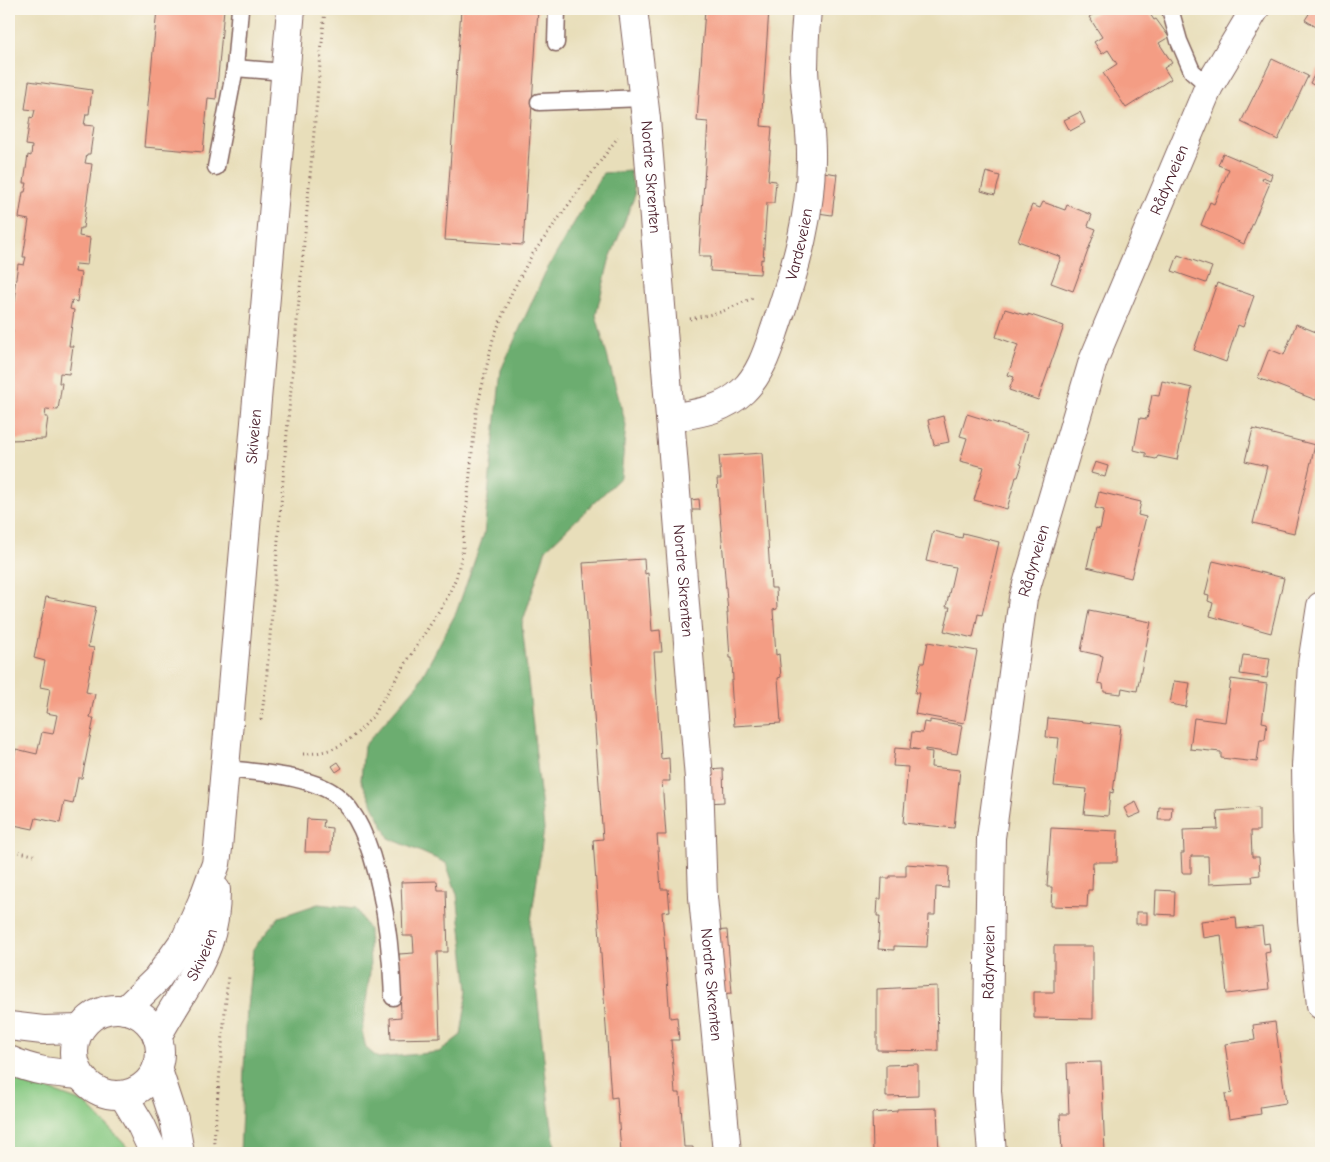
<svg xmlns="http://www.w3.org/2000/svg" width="1330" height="1162" viewBox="0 0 1330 1162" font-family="'Comic Neue',sans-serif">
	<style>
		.green { fill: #86c982; stroke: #687456 }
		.forest { fill: #6cad70; stroke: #5b664e }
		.building { fill: #f49d84 }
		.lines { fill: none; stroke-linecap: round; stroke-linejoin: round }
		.lane-casing { stroke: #81625d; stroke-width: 19 }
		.street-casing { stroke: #81625d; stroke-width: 30 }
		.secondary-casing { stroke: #81625d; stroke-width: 30 }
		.primary-casing { stroke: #81625d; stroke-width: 30 }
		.path { stroke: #81625d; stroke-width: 3; stroke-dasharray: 1 4; stroke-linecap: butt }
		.lane { stroke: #fff; stroke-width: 16 }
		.street { stroke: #fff; stroke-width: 28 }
		.secondary { stroke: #fff; stroke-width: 28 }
		.primary { stroke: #fff; stroke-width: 28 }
		.labels { text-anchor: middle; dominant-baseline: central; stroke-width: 4.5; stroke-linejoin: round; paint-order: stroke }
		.street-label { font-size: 16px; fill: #4a1f2b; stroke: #fbf7ec }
	</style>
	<rect width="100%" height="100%" fill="#fbf7ec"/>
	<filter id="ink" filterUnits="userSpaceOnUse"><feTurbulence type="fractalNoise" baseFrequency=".02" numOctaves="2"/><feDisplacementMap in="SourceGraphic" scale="10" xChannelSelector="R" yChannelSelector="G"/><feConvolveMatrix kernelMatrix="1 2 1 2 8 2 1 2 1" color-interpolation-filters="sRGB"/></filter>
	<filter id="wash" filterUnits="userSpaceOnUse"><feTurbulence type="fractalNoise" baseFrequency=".0096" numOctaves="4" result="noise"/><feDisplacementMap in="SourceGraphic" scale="20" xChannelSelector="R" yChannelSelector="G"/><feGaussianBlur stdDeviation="1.12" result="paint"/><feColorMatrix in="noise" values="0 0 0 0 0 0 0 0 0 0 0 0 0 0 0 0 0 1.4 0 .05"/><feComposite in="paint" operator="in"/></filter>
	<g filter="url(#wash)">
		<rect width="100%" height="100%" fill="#e8deba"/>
		<polygon class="green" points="9,1075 85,1103 133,1153 9,1153"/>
		<polygon class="forest" points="630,171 635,195 609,261 596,315 626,425 621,477 546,549 522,624 544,829 530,928 549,1106 556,1153 240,1153 247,1007 253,949 279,917 318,904 356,908 369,930 370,972 362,1031 366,1048 378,1058 439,1052 461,1035 468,990 457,894 446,863 389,838 361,780 364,746 418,684 456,613 484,534 501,370 545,273 603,173"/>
		<g id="blocks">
			<g class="building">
				<polygon points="157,9 224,9 216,99 208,98 203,152 144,147"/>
				<polygon points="461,9 538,9 523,245 445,240"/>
				<polygon points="705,9 769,9 761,126 772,127 768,180 776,181 774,203 767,203 763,260 761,259 760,274 710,271 711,256 699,256 708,122 697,121"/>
				<polygon points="1101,9 1151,9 1148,11 1154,20 1156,19 1169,37 1159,43 1172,63 1164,68 1171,79 1126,108 1103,73 1117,64 1108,50 1102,54 1094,42 1102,37 1089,17"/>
				<polygon points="1312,9 1321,9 1321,30 1305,20"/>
				<polygon points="1272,59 1308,76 1278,140 1241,122"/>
				<polygon points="1318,68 1321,70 1321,89 1310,83"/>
				<polygon points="29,81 92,90 89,114 86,114 84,125 94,126 90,154 87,154 85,163 92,164 83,228 80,228 79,236 90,238 87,265 76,264 75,272 81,273 77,302 72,300 70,309 74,310 69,346 73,346 69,374 60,373 59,383 62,383 58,410 46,409 45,417 48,417 45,439 9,440 9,338 12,338 13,330 9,329 9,311 10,301 15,302 16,292 14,292 18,264 24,265 26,257 23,257 29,220 19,218 23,192 25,192 27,183 24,183 28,155 31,156 32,146 26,145 30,117 33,118 35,110 25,109"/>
				<polygon points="1080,112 1085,123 1070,131 1064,120"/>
				<polygon points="1223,153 1272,174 1270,180 1263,177 1262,180 1270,183 1244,244 1201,225 1210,202 1214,204 1229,169 1218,165"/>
				<polygon points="823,172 837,174 832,215 818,213"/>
				<polygon points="986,172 1000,176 995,195 981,191"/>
				<polygon points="1043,202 1065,210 1067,205 1092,215 1088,226 1096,229 1073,291 1051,283 1061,257 1018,241 1032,205 1040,208"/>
				<polygon points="1178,255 1212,267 1206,283 1172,271"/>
				<polygon points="1217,283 1254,296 1243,327 1238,325 1226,362 1194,350"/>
				<polygon points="1005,309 1028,316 1028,314 1064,326 1038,400 1009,390 1014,377 1008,375 1018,345 996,337"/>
				<polygon points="1296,324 1321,334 1321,388 1316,400 1258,378 1269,349 1284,355"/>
				<polygon points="1162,381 1192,388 1177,460 1158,456 1156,459 1146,457 1146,453 1134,450 1140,418 1147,419 1152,395 1159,396"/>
				<polygon points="967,414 1028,433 1020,464 1022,465 1018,477 1016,477 1007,509 974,500 984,467 960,461 967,438 960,436"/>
				<polygon points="943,416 949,442 934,445 928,420"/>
				<polygon points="1253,429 1315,445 1294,533 1253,523 1267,466 1245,461"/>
				<polygon points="762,453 771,588 776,588 777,609 773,610 776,655 779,654 781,677 778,678 781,723 734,726 731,681 733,681 732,658 730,658 727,613 728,613 717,479 721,479 719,456"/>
				<polygon points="1095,462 1108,466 1105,477 1091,473"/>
				<polygon points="1099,492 1141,502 1138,515 1146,517 1131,578 1087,567 1096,528 1100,529 1104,510 1095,508"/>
				<polygon points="699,499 700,510 691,510 690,500"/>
				<polygon points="933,531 962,538 963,533 999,542 982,615 978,614 973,638 944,631 950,607 946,607 955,567 926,561"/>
				<polygon points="644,559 645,574 648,573 652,631 660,630 662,652 654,652 661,759 669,758 670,781 662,781 666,835 657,835 661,889 668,889 670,911 662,912 670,1018 677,1017 679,1040 671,1040 675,1093 680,1093 684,1147 693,1147 693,1153 621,1153 617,1097 611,1098 593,840 603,839 583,563"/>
				<polygon points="1213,561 1284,578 1271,633 1210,616 1213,603 1208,601 1209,596 1205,595"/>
				<polygon points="46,597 96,607 88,647 94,648 86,692 95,694 90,718 94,718 82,778 78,778 73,804 64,802 60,823 36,818 33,829 9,824 9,760 13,761 16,749 37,754 42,732 53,734 57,715 46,713 50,689 40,687 45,661 34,658"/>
				<polygon points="1089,610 1151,622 1137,691 1122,688 1121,694 1104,692 1103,684 1098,683 1103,656 1081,651"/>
				<polygon points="928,642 977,651 964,723 915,714 919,693 915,693 921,663 924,663"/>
				<polygon points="1243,655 1270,658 1267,678 1240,674"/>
				<polygon points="1231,679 1267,684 1262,722 1267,723 1265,740 1260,740 1257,762 1221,758 1221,752 1190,749 1194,718 1225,722"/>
				<polygon points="1174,681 1190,683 1186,707 1170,704"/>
				<polygon points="1048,718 1121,726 1113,793 1110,792 1108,816 1084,814 1087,789 1054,786 1059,738 1046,737"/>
				<polygon points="930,720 962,725 957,754 925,749 925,751 932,752 931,767 960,770 954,828 903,823 908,767 893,766 895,748 920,750 910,748 912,732 922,733 924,722 930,723"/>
				<polygon points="338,762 342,768 336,772 332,766"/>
				<polygon points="723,769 724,802 708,803 707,770"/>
				<polygon points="1136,802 1141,813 1129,818 1124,808"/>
				<polygon points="1159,807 1172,807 1171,820 1158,820"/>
				<polygon points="1259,808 1259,831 1251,831 1252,857 1259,857 1260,875 1252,876 1253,882 1209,884 1208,856 1191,856 1191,873 1182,873 1181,853 1184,853 1183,830 1218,829 1217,811"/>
				<polygon points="307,819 324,820 323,827 332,828 331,852 305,852"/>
				<polygon points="1051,828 1118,831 1117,862 1093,862 1092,890 1088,890 1087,907 1051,906 1052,887 1047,887"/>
				<polygon points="906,864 949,867 948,888 936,887 935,915 929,915 927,947 894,946 894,950 878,949 880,916 877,916 878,899 881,899 882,878 890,878 890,876 906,876"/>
				<polygon points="437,881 438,890 446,890 448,952 437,952 440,1038 391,1039 390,1018 401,1017 399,954 414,953 413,936 403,936 401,882"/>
				<polygon points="1156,890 1175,891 1174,915 1155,914"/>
				<rect x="1136" y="912" width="11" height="12"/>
				<polygon points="1236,917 1237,929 1262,926 1264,944 1269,943 1270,952 1265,953 1269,989 1227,994 1221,935 1203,938 1201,921"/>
				<polygon points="727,930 732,993 718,994 714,931"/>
				<polygon points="1054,946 1093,946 1093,1019 1034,1018 1034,992 1054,992"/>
				<polygon points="937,986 938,1051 877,1050 877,989"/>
				<polygon points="1275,1022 1286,1103 1260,1107 1261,1114 1229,1119 1225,1094 1232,1093 1225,1044 1255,1040 1253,1025"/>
				<polygon points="1101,1062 1105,1153 1062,1153 1060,1114 1069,1114 1067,1063"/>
				<polygon points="918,1064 918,1096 886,1097 886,1065"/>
				<polygon points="937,1108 939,1153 873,1153 872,1113 897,1111 897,1109"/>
			</g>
		</g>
	</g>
	<g filter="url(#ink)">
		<use href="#blocks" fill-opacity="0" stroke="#81625d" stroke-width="1"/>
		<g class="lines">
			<g class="lane-casing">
				<g id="lane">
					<polyline points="1170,9 1179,41 1192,71 1209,86"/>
					<polyline points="556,43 557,9"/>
					<polyline points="235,68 285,72"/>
					<polyline points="539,102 644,98"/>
					<polyline points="216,167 235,68 240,9"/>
					<path d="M225,769c32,3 86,7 111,26 44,33 55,150 57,202"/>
				</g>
			</g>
			<g class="street-casing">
				<g id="street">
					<path id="s1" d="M633,9l13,110 53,660 4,118 24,256"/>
					<path id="s2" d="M670,418c27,-5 52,-7 73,-27 19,-18 26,-45 34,-68 19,-55 35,-111 34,-170 0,-28 -6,-56 -7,-84 0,-20 1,-40 3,-60"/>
					<polyline points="1321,606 1312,664 1306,766 1307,832 1312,920 1321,1005"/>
					<path id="s3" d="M992,1153l-5,-62 4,-253 32,-240 70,-237 116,-275 46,-77"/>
				</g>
			</g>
			<g class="secondary-casing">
				<g id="secondary">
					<path id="s4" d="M125,1010l32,-31 29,-41 16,-36 14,-38 2,-16 73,-839"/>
					<path id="s5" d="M157,1037c16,-31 39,-60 51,-93 6,-17 8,-36 8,-54"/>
				</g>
			</g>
			<g class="primary-casing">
				<g id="primary">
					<circle cx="117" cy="1052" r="43"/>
					<polyline points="9,1026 43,1030 80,1029"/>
					<path d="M9,1060c24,11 44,13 71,15"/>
					<polyline points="157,1067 174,1119 180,1153"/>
					<polyline points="123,1095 141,1125 154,1153"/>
				</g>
			</g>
			<g class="path">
				<polyline points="690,319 721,312 755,297"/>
				<polyline points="261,720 266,684 286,444 325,9"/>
				<path d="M303,754c33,-1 49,-13 69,-37l75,-119 9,-20 6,-23 14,-142 17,-74 19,-47 20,-37 86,-118"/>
				<polyline points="9,850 34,855"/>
				<polyline points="213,1153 228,975"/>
				<polyline points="1309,1153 1321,1152"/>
			</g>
			<use href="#lane" class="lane"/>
			<use href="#street" class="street"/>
			<use href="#secondary" class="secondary"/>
			<use href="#primary" class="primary"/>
		</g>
	</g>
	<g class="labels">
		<g class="street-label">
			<text stroke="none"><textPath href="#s1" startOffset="169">Nordre Skrenten</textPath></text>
			<text stroke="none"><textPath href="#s3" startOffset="1001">Rådyrveien</textPath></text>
			<text stroke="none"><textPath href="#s2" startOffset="238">Vardeveien</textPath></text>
			<text stroke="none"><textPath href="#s4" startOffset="604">Skiveien</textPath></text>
			<text stroke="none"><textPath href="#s3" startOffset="596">Rådyrveien</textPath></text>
			<text stroke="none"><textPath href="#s1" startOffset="574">Nordre Skrenten</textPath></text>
			<text stroke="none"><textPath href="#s5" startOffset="94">Skiveien</textPath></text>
			<text stroke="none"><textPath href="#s3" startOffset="191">Rådyrveien</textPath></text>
			<text stroke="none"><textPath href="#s1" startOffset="979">Nordre Skrenten</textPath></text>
		</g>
	</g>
	<rect width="1330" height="1162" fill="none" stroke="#fbf7ec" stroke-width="30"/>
</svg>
